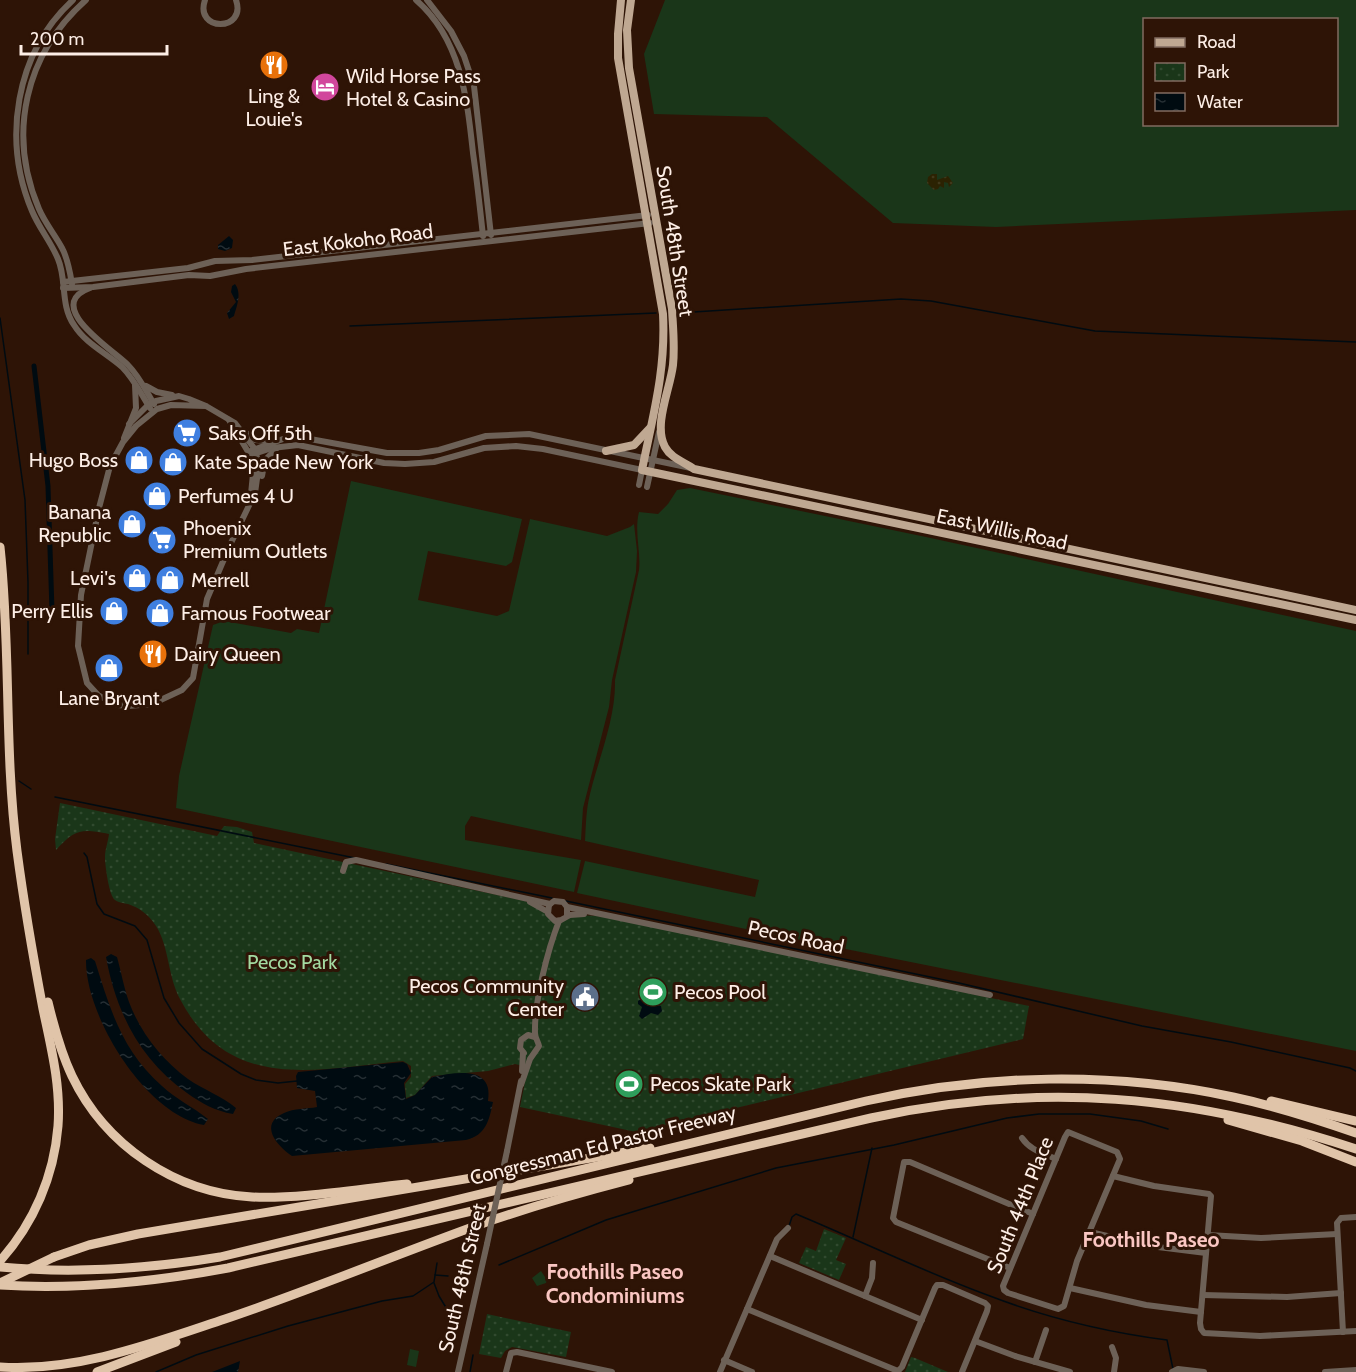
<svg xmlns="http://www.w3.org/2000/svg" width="1356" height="1372" viewBox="0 0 1356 1372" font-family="Cabin,sans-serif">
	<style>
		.grass { fill: #1a3619; fill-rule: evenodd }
		.sand { fill: url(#sand-dots) }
		.park { fill: url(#park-dots) }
		.water { fill: url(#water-ripples) }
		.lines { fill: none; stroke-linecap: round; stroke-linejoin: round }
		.stream { stroke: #000b11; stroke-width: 1.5 }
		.canal { stroke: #000b11; stroke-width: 5 }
		.minor { stroke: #6d6157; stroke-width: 6 }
		.major { stroke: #bfa892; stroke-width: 8 }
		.highway { stroke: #e0c4a9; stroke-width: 9 }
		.minor-bridge { stroke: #6d6157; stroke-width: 6 }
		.highway-bridge { stroke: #e0c4a9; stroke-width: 9 }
		.labels { text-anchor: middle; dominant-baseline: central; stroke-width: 6; stroke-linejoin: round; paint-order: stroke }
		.poi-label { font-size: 20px; fill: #fdeee6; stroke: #2e1406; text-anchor: start }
		.street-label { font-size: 20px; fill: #fdeee6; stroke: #2e1406 }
		.park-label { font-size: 20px; fill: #a3daa1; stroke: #2e1406 }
		.neighbourhood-label { font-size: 21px; font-weight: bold; fill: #fac6c2; stroke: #2e1406 }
	</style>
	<defs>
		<pattern id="sand-dots" width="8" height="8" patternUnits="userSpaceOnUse" patternTransform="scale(1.5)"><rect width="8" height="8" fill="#2b2202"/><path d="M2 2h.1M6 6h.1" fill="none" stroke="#40381b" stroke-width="1.8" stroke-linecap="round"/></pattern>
		<pattern id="park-dots" width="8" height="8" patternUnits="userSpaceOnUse" patternTransform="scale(1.5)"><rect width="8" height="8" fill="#1a3619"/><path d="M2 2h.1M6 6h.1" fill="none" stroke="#314a2f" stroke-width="1.8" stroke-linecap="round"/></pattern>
		<pattern id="water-ripples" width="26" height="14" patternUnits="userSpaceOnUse" patternTransform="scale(1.5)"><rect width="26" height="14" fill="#000b11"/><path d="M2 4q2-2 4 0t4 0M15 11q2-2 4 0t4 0" fill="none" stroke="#262f34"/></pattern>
	</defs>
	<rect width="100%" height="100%" fill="#2e1406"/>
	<g class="grass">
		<path d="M665,0h691v210l-360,17 -103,-4 -126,-106 -113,-3 -10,-60zM1144,20h192v104h-192z"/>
		<polygon points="351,481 522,519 512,562 506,566 428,551 418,600 497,616 509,611 530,519 607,536 630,527 634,524 637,551 636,572 612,680 609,707 583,808 581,840 471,816 465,826 465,840 581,860 574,892 176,808 179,776 213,625 224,621 291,633 297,629 319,633"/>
		<path d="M690,488l236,49 430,94v420l-615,-123 -164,-35 8,-32 170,36 4,-17 -174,-39c1,-16 1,-32 5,-47 9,-37 26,-76 25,-114l24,-110c2,-19 -5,-38 0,-58l19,2 10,-10 9,-14z"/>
		<polygon points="541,1271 547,1280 546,1283 537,1286 532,1278"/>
		<polygon points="410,1349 419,1351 416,1367 407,1365"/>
	</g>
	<polygon class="sand" points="932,174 937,174 937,180 948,176 953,183 949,187 948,183 944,182 944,188 940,186 938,189 934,190 927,183 928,177"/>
	<g class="park">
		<path d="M60,803l157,33 7,-10 13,1 15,5 2,11 271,58 19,11 2,4 19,4c18,-11 57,1 77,4l387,82 -6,33 -387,93 -116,-25 8,-40 -13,-3 -27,7 -56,5 -17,19 -9,3 -1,-14 6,-7v-11l-8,-5c-87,8 -173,33 -223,-62 -12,-22 -11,-53 -24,-73 -7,-11 -16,-18 -28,-22 -4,-1 -9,-1 -13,-4 -6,-4 -10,-35 -10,-43 0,-7 3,-15 4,-23 -27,-5 -33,-6 -53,16l-1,-11z"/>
		<polygon points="824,1229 846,1238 836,1260 846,1264 839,1280 799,1263 806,1247 816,1251"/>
		<polygon points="487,1314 571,1332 566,1357 512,1347 505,1351 501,1358 479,1354"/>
		<polygon points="911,1357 915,1358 948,1372 905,1372"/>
	</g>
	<g class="water">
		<polygon points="229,236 233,240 232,248 225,251 218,249 218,245"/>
		<path d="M235,284c7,9 2,22 -1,32l-5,3 -2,-6 9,-11 -5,-10 1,-6z"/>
		<path d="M111,954l6,3c4,14 7,31 12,45 11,30 33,58 59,77 16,11 34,17 48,29l-3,6c-18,-3 -32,-11 -46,-21 -47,-33 -71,-81 -81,-136z"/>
		<path d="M91,958l4,3c15,48 27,90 67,125 14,13 31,21 46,33l-4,6c-58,-10 -119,-109 -118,-165z"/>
		<polygon points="647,981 663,985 660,999 648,997 646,999 650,1003 661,1006 662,1011 658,1015 651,1013 642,1019 639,1016 642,1007 638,1004 638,1001 644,997"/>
		<path d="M403,1062l4,2 4,9 -7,10 2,16 9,-4 17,-18c24,-5 62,-12 56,24l5,1c-4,19 -7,33 -27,38l-174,16c-15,-10 -34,-32 -8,-43 10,-5 23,-4 33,-6l-2,-16 -18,-3 -1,-12 2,-4z"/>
		<polygon points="240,1361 238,1372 212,1372"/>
	</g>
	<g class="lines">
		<g class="stream">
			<polyline points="678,313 901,299 931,301 1095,331 1356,342"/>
			<polyline points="0,318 25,500 28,582 28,654"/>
			<polyline points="350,326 656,313"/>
			<polyline points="19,781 31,789"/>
			<polyline points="55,797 355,858"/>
			<polyline points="84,853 87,857 97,904 104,914 135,926 147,940 164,998 179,1023 202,1049 241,1074 256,1080 278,1083 297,1081"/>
			<polyline points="386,864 552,898"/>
			<polyline points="566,901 959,983 1142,1026 1231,1042 1350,1068 1356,1071"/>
			<path d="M789,1226l3,-9 4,-3c65,27 128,58 194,82 57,22 116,36 177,44l6,29"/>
			<polyline points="853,1237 872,1148"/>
			<polyline points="499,1265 606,1220 776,1168 894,1145 1007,1118 1039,1114 1090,1114 1141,1121 1168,1129"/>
			<polyline points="435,1275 448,1276"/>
			<polyline points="434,1283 439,1296 456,1324"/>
			<polyline points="156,1372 196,1355 288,1326 382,1301 413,1296 434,1282 437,1263"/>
			<polyline points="470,1372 473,1355"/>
		</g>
		<polyline class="canal" points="34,366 48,486 52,611"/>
		<g class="minor">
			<path d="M73,0c-58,53 -71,140 -41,211 7,17 19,31 26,48 9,21 2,46 16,66 11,18 32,28 48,42 12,12 19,27 28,41"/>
			<path d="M205,0c-11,32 42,32 31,0"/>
			<path d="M416,0c45,39 51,98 57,153 4,28 7,55 10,83"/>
			<polyline points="427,0 451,31 464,56 474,86 491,235"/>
			<polyline points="63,282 188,268 215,261 252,260 648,215"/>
			<path d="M72,284c-2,-12 -4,-25 -10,-36 -7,-13 -17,-25 -23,-39 -32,-75 -14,-155 47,-209"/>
			<polyline points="63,288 93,287 189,275 210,276 246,269 650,223"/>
			<path d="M90,288c-49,18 25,63 38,77 11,11 18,26 26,39"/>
			<polyline points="146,386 157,392 172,395"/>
			<polyline points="229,420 250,455 253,474 251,494"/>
			<polyline points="129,424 148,405 156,401 179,396 189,399 206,406 235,423 254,448 259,464 255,493 230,545 207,599 193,678 182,690 152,704 128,706 118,705 107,700 98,695 87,683 78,646 81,595 99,508 110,466 123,442 136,426 157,409 171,405 206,406"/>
			<polyline points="248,434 255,440 267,441"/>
			<polyline points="124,438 136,408 135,385"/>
			<polyline points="248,452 283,439 299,437 387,453 419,453 439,450 486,436 529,434 691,468"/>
			<polyline points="250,455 272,448 298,445 384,463 405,464 434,462 484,448 516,446 543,449 642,470 639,485"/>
			<polyline points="262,476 265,460 276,449"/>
			<polyline points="647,487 659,432"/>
			<polyline points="343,871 346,862 356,860 550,904"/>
			<polyline points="530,902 548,912"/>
			<polyline points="567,907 990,995"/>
			<polyline points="567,915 567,907 563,902 554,901 549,905 548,914 555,921 561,920 570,915 584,914"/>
			<polyline points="524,1053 520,1048 521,1040 528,1035 535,1037"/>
			<polyline points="522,1071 523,1053"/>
			<path d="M521,1085l9,-26 9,-13c-1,-5 -4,-8 -4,-13 -1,-31 13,-84 24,-112"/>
			<polygon points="1068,1132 1117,1152 1120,1159 1077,1261 1064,1306 1058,1309 1008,1293 1004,1290 1003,1286 1065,1137"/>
			<path d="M1022,1138c8,12 21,15 34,21"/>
			<polyline points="507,1151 521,1081"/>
			<polyline points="1113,1176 1154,1186 1209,1194 1211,1196 1200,1323 1201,1329 1204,1333 1260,1336 1356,1331"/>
			<polyline points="1090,1232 1150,1246 1206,1253"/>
			<polyline points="1208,1235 1261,1238 1337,1234"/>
			<polyline points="770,1256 922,1320"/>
			<polyline points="1010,1268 896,1222 893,1218 904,1162 910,1162 1033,1214"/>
			<polyline points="1070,1288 1146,1305 1201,1312"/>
			<polyline points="1203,1295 1287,1297 1341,1293"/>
			<polyline points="865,1296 872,1278 873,1263"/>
			<polyline points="747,1309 898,1371 902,1367 935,1288 937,1285 943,1285 985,1303 988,1306 987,1311 962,1372"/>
			<polyline points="1343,1332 1337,1223 1341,1218 1356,1217"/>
			<polyline points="975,1341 1015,1356 1070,1372"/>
			<polyline points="1112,1347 1116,1358 1114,1372"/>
			<polyline points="724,1360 752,1372"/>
			<polyline points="1035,1362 1046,1330"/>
			<polyline points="458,1372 487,1244"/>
			<polyline points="506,1372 511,1353 517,1352 612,1372"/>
			<polyline points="720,1372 777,1239 788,1228"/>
			<polyline points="1172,1372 1178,1369 1204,1372"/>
			<polyline points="1325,1372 1356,1370"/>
		</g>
		<g class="major">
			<path d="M621,0l-3,34v24l45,256c3,56 -10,101 -21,156l714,150"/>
			<path d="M631,0l-4,30 2,38 43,241c1,19 3,37 1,56 -3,25 -20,60 -8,82 6,11 19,15 29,22l662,141"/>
			<polyline points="606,451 634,445 650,428"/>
		</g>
		<g class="highway">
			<path d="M0,547c11,101 4,203 17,304 7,53 16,105 26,158 8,38 18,77 15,117 -4,50 -24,97 -58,135"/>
			<path d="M48,1002c6,25 13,51 24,74 33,69 103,117 180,121 48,2 106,-8 155,-13"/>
			<polyline points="1271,1101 1356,1121"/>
			<polyline points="1228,1120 1302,1141 1356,1162"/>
			<polyline points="54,1257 89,1245 138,1234 650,1148"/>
			<path d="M0,1267c74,7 147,2 220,-10l646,-156c120,-27 246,-30 367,-4 42,9 83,22 123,36"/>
			<path d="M0,1285c77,5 153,-3 228,-17l643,-150c170,-37 321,-23 485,31"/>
			<path d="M0,1367c77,5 153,-24 225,-48 86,-29 170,-64 256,-95 49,-17 98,-31 148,-44"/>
			<polyline points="97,1372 176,1342"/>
		</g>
		<polyline class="minor-bridge" points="487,1244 507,1151"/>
		<polyline class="highway-bridge" points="0,1283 54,1257"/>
	</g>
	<defs>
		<g id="restaurant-disc" transform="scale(1.5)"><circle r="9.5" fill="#e8710a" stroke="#2e1406"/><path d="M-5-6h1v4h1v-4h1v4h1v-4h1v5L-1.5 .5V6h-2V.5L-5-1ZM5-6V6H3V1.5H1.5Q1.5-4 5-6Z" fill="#fff"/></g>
		<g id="hotel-disc" transform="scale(1.5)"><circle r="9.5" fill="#d1479c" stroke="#2e1406"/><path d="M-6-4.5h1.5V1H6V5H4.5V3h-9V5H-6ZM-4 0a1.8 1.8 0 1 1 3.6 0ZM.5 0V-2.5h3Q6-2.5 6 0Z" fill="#fff"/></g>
		<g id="supermarket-disc" transform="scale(1.5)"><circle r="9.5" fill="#3f7fe0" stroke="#2e1406"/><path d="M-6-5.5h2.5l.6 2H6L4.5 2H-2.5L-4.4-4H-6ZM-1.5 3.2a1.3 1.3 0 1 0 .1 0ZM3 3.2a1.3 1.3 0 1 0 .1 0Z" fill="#fff"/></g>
		<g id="shop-disc" transform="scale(1.5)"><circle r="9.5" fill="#3f7fe0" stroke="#2e1406"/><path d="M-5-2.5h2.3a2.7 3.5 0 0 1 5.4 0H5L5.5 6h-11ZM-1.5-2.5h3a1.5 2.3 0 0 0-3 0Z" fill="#fff"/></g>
		<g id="stadium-disc" transform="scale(1.5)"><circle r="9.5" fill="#2e9e5b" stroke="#2e1406"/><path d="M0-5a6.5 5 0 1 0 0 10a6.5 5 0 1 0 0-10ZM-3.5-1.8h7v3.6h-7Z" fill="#fff"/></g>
		<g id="civic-disc" transform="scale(1.5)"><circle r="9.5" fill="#5c6f8a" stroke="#2e1406"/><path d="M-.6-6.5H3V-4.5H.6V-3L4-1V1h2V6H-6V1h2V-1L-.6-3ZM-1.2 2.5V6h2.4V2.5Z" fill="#fff"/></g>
	</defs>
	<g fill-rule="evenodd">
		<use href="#restaurant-disc" x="274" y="65"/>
		<use href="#hotel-disc" x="325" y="87"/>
		<use href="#supermarket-disc" x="187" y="433"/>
		<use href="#shop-disc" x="139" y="460"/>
		<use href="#shop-disc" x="173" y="462"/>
		<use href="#shop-disc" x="157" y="496"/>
		<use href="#shop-disc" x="132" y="524"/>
		<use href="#supermarket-disc" x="162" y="540"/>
		<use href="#shop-disc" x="137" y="578"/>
		<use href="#shop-disc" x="170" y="580"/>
		<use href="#shop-disc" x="114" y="611"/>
		<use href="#shop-disc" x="160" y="613"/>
		<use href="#restaurant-disc" x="153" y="654"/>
		<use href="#shop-disc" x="109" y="668"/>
		<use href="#stadium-disc" x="653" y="992"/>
		<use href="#civic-disc" x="585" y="997"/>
		<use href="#stadium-disc" x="629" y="1084"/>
	</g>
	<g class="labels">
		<g class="poi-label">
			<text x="346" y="76">Wild Horse Pass<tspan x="346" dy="23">Hotel &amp; Casino</tspan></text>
			<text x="274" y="96" text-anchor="middle">Ling &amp;<tspan x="274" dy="23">Louie's</tspan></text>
			<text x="208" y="433">Saks Off 5th</text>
			<text x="118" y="460" text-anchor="end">Hugo Boss</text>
			<text x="194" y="462">Kate Spade New York</text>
			<text x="178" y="496">Perfumes 4 U</text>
			<text x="111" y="512" text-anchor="end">Banana<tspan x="111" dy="23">Republic</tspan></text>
			<text x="183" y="528">Phoenix<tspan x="183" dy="23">Premium Outlets</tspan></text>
			<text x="116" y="578" text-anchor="end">Levi's</text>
			<text x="191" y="580">Merrell</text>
			<text x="93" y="611" text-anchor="end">Perry Ellis</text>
			<text x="181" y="613">Famous Footwear</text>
			<text x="174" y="654">Dairy Queen</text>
			<text x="109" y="698" text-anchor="middle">Lane Bryant</text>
			<text x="564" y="986" text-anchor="end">Pecos Community<tspan x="564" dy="23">Center</tspan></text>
			<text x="674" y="992">Pecos Pool</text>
			<text x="650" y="1084">Pecos Skate Park</text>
		</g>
		<g class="street-label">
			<text transform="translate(358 240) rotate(-7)">East Kokoho Road</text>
			<text transform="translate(675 241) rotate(81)">South 48th Street</text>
			<text transform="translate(1002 529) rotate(12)">East Willis Road</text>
			<text transform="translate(796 937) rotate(12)">Pecos Road</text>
			<text transform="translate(603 1145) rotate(-14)">Congressman Ed Pastor Freeway</text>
			<text transform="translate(1020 1205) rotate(-68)">South 44th Place</text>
			<text transform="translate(462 1278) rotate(-77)">South 48th Street</text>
		</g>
		<g class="park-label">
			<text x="292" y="962">Pecos Park</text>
		</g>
		<g class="neighbourhood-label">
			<text x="1151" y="1239">Foothills Paseo</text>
			<text x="615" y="1271">Foothills Paseo<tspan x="615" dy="24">Condominiums</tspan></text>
		</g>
	</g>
	<rect x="1143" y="18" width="195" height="108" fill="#2e1406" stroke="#816b60" stroke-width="1.5"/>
	<rect x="1155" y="38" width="30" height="9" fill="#bfa892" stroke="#816b60" stroke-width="1.5"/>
	<text x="1197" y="48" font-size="18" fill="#fdeee6">Road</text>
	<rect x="1155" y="63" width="30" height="18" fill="url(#park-dots)" stroke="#816b60" stroke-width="1.5"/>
	<text x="1197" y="78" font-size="18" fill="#fdeee6">Park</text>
	<rect x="1155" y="93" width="30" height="18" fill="url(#water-ripples)" stroke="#816b60" stroke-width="1.5"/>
	<text x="1197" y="108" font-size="18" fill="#fdeee6">Water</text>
	<path d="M21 45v9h146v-9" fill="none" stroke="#fdeee6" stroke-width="3"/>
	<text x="30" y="45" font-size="18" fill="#fdeee6" stroke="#2e1406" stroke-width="4.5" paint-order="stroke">200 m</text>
</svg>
